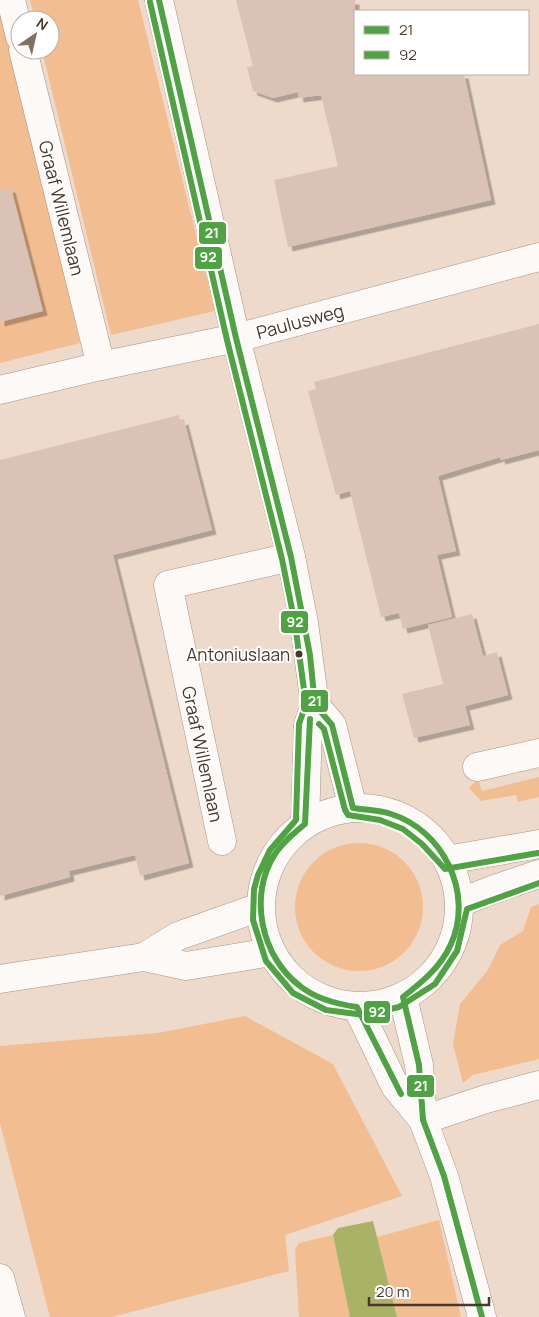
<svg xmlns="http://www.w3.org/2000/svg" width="539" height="1317" viewBox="0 0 539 1317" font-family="Manrope,sans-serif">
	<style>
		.green { fill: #f2bd90 }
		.water { fill: #a9b368 }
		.building { fill: #dac2b6; filter: url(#shadow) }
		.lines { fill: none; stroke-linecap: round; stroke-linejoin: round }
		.minor-casing { stroke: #a59487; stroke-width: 29 }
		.tertiary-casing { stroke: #a59487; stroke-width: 29 }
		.secondary-casing { stroke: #a59487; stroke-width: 29 }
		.minor { stroke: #fcf9f7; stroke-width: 28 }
		.tertiary { stroke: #fcf9f7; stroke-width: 28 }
		.secondary { stroke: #fcf9f7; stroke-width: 28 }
		.bus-1-casing { stroke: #fff; stroke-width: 10 }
		.bus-2-casing { stroke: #fff; stroke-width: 10 }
		.bus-1 { stroke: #4fa343; stroke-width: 6 }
		.bus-2 { stroke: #4fa343; stroke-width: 6 }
		.bus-dot { fill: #4a382a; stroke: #fff; stroke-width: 2 }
		.labels { text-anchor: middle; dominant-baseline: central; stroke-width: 4; stroke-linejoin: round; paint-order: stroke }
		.bus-label { font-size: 17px; fill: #4a382a; stroke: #fff; text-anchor: end }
		.street-label { font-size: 18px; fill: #4a382a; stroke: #fff }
		.line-badge { stroke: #fff; stroke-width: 2 }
		.badge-label { font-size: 14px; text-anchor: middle; font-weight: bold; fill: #fff }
	</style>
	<defs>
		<filter id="shadow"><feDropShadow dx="4.5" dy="4.5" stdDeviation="0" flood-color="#0004"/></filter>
	</defs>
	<rect width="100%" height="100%" fill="#eedacb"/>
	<g class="green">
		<polygon points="30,0 138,0 215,311 111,335 42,50 50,50 50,20 35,20"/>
		<polygon points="0,3 80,343 0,363"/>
		<polygon points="539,777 539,797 518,802 516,795 481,801 469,788 478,779 482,791"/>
		<circle cx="359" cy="907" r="64"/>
		<polygon points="539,904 539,1059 473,1075 463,1083 453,1044 460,1004 488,970 500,945 523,931 531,907"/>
		<polygon points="245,1016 333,1064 402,1196 285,1235 289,1271 112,1317 50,1317 0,1123 0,1046 158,1033"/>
		<polygon points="439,1220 461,1317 397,1317 377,1237"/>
		<polygon points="333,1235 350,1317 299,1317 295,1250 299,1243"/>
	</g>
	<polygon class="water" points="373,1221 397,1317 350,1317 333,1235 338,1228"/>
	<g class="building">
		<polygon points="236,0 355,0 355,74 464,74 491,200 288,247 274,180 338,166 321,95 299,98 298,92 273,98 253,91 247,67 253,66"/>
		<polygon points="11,188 43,311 0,322 0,190"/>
		<polygon points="539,324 539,450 501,460 500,457 438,476 456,551 437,555 452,617 403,629 399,613 381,617 350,491 336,495 308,391 316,389 314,382"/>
		<polygon points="179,415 180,421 184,420 212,530 113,555 189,863 140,876 135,855 69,871 70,877 0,896 0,460"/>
		<polygon points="472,614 483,656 497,652 508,695 465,706 470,725 414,738 402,694 443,684 428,625"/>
	</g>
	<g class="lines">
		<g class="minor-casing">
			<g id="minor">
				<polyline points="11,0 20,37"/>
				<polyline points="23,50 101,366"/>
				<polyline points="0,390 101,366 236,338 539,257"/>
				<polyline points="477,767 539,753"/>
				<polyline points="222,841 168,585 291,557"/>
				<polyline points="423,1120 486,1099 539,1085"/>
				<polyline points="0,1278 11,1317"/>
			</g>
		</g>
		<g class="tertiary-casing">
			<g id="tertiary">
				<polyline points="159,0 236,338 291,557 304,623 315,705 308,725 305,824"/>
				<polyline points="315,705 332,725 353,808"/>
				<polyline points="403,997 419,1065 423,1120 444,1176 482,1317"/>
				<polyline points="357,1007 395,1086 423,1120"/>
			</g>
		</g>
		<g class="secondary-casing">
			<g id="secondary">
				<circle cx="360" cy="907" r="99"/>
				<polyline points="447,860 539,844"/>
				<polyline points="459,903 492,890 539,874"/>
				<polyline points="144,957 178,936 260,907"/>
				<polyline points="0,979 144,957 186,966 271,952"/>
			</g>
		</g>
		<use href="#minor" class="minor"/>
		<use href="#tertiary" class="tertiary"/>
		<use href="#secondary" class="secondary"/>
		<g class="bus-1-casing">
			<g id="bus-1">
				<path d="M159,0l77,338 55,219 19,98 5,50 17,20 21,83c12,2 26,2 38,6 52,16 83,79 60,130 -10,23 -29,38 -48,53l16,68 4,55 21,56 38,141"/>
				<path d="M310,719l-5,105c-11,9 -22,18 -30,30 -27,41 -14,103 25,132 16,13 36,18 57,21l44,87"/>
			</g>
		</g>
		<g class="bus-2-casing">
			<g id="bus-2">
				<polyline points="150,2 227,340 282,559 295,624 306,704 299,724 296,820 270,850 258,875 254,889 253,920 266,961 293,993 326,1010 364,1015 399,1007 435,984 457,951 467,909 539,883"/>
				<polyline points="319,724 324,729 345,810 348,815 380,820 403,829 422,844 445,869 538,853"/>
			</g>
		</g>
		<use href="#bus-1" class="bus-1"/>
		<use href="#bus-2" class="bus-2"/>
	</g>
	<circle class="bus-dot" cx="299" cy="654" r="4.5"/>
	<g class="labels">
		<g class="bus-label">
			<text x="290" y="654">Antoniuslaan</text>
		</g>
		<g class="street-label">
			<text transform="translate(62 208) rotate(76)">Graaf Willemlaan</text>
			<text transform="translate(300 321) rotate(-15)">Paulusweg</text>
			<text transform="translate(203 754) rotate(78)">Graaf Willemlaan</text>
		</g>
	</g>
	<g class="line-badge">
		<rect x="198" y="221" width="29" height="24" rx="5" fill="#4fa343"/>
		<rect x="194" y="246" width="29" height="24" rx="5" fill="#4fa343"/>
		<rect x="280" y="610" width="29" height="24" rx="5" fill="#4fa343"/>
		<rect x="300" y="689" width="29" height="24" rx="5" fill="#4fa343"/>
		<rect x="363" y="1000" width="28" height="24" rx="5" fill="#4fa343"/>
		<rect x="406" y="1074" width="29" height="24" rx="5" fill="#4fa343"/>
	</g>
	<g class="badge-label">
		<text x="212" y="238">21</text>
		<text x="208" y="262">92</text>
		<text x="295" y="627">92</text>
		<text x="315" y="706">21</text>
		<text x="377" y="1017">92</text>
		<text x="421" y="1091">21</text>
	</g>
	<rect x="354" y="10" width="175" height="65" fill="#ffffff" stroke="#b7afaa"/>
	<rect x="364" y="26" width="25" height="8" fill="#4fa343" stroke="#b7afaa"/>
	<text x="399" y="35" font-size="15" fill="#4a382a">21</text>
	<rect x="364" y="51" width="25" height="8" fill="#4fa343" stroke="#b7afaa"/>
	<text x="399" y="60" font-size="15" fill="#4a382a">92</text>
	<g transform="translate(35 35) rotate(34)"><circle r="24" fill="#ffffff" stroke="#b7afaa"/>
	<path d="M0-4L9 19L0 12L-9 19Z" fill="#837162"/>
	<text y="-8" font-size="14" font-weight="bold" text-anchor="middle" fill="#4a382a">N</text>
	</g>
	<path d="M369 1297v8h120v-8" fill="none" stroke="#4a382a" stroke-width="2.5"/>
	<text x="376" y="1297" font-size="15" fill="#4a382a" stroke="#ffffff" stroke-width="4" paint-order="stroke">20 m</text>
</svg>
